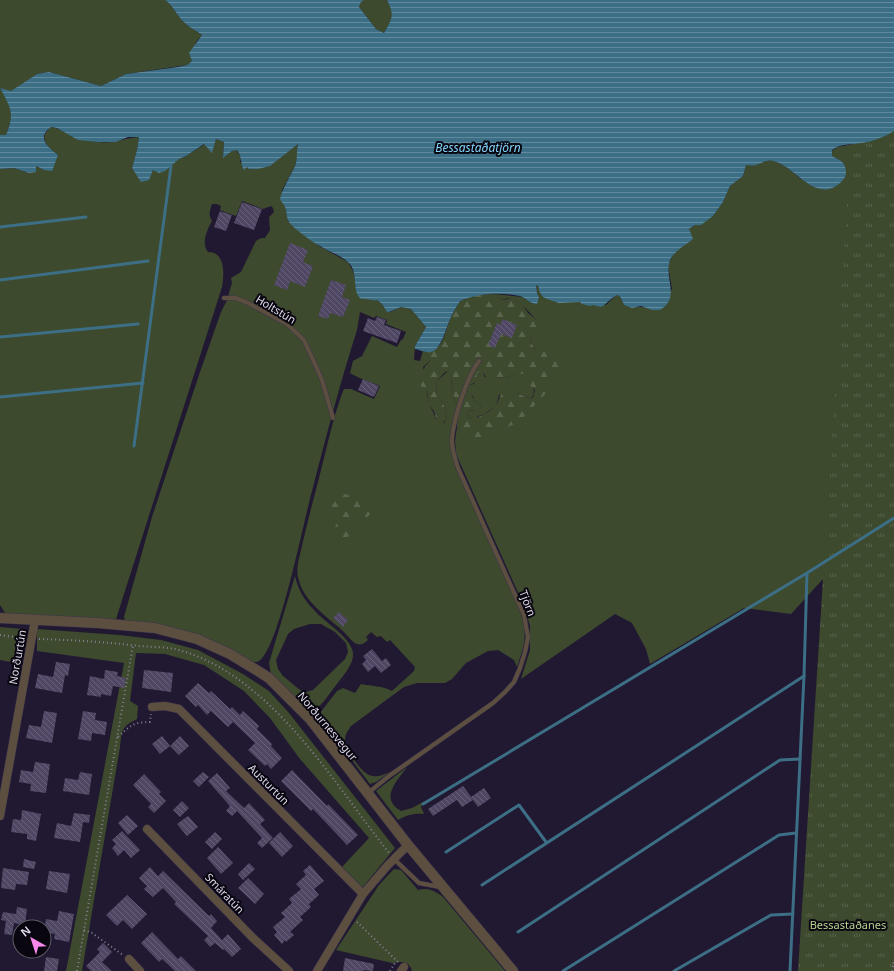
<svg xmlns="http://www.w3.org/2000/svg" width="894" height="971" viewBox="0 0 894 971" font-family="'Noto Sans',sans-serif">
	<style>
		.grass { fill: #3d4a2e; fill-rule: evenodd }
		.forest { fill: url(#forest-firs); fill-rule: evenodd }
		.park { fill: url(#park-tufts) }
		.water { fill: url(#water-rules) }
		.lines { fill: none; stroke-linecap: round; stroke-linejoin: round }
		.stream { stroke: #3c6f86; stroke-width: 3 }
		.building { fill: url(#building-back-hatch) }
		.service-casing { stroke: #3c344b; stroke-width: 5 }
		.minor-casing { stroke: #3c344b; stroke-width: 9 }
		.tertiary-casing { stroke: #3c344b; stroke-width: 11 }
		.path { stroke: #878195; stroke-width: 2; stroke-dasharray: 1 3; stroke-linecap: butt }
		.service { stroke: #5c4f40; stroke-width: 4 }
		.minor { stroke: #5c4f40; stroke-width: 8 }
		.tertiary { stroke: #5c4f40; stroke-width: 10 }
		.labels { text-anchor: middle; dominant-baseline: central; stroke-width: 4; stroke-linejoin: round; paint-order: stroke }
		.street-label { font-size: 11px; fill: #dfdbeb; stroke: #090610 }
		.park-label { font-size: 11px; fill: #b5d490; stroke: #090610 }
		.water-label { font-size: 12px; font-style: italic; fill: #83d5fb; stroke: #090610 }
	</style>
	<defs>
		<pattern id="forest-firs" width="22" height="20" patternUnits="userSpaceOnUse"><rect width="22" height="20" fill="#3d4a2e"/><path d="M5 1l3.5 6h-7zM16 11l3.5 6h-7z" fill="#59644c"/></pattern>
		<pattern id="park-tufts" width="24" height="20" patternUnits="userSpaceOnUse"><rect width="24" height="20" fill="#3d4a2e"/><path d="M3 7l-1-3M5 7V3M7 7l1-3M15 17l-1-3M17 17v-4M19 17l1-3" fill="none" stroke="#59644c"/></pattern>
		<pattern id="water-rules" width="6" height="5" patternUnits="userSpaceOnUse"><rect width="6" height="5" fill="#3c6f86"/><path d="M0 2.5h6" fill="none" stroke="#618a9d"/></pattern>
		<pattern id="building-back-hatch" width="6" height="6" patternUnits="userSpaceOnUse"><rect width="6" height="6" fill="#4f4763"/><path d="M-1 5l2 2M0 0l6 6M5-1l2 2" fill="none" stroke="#68617a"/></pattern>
	</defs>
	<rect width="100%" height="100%" fill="#211931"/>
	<g class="grass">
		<path d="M0,0h165c9,6 12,17 21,24 4,4 11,7 16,11l-6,7 -4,19 -5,4 -61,9 -25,12 -52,-14 -12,2 -26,18 -11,-4c12,21 15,24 6,47h-6z"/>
		<path d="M364,0h23c9,17 5,18 -3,33l-8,-4 -17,-22 2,-6z"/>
		<path d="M51,127c7,1 11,4 17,6 10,4 21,8 31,9 14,2 26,-4 40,-5l-2,13 -5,18 6,8 13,-2 2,-4 33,-14 19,-12 7,8 4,-13 8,3 -1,16 9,-7 5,-1 4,8 -1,4 8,5 26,-4 2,-3 22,-16 -1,3v11l-2,8 -13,24 6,31 31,25 29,16 5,9 3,10 -1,6 11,11 11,2 5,4 3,5 5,3 11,-5 10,2 15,18 -11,19 -1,14 6,1 3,-10 8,1v8l-8,7c2,12 3,24 6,36 2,6 6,11 7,17l8,3 3,-4c-2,-10 -2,-18 -11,-24l1,-14 12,-11 3,8 -1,10 7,20 -8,35 2,12 5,16 61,134c10,27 8,36 -1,62l-3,-7 -16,-10 -10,1 -22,12 -14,16 -7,4h-28l-13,4 -53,39c-3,5 -6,8 -6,14 0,9 16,32 24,35 7,3 14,0 21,-3l-14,10 -6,2 -50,-66v-5l17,-22 6,-3 12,5 6,-9c10,2 22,2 31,7l22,-20 1,-4 -25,-27 -3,2 -6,-6 -4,1 -6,-5 -5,5 2,3c-11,11 -17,-1 -24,-8 -17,-16 -41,-30 -46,-55 -2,-9 1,-18 3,-27 5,-23 11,-45 17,-68 8,-30 14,-62 25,-91l1,-2h7l23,10 6,-13c-10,-5 -21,-7 -30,-13l3,-12 9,-5 10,-20 25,11 4,-7 2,-1 3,-7 -20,-8 1,-4 -11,-4 -2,2 -14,-6 -3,18c-17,53 -31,107 -45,161 -8,28 -33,158 -53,170 -7,4 -16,-5 -22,-8l-112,-32 -1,-4 28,-100 48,-145 21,-60 6,-12 5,-17 -1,-5 10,-6 15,-31 5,-3h4l5,-8 -1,-13 5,-5 -1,-4 -2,-2 -8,3 -21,-8 -6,15 -16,-6 1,-4 -4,-2h-5c-2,6 -4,11 0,17 -5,9 -11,22 -4,31 18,0 16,23 14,35l-106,332 -5,3 -104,-6 -7,-11v-436l14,-1 15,5 7,-7 8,4 14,-15c-10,-8 -21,-16 -7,-28z"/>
		<path d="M848,145h5l41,388 -72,47 -31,34 -47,-6 -94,56 -4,-15 -14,-26 -17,-9 -94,65 9,-29v-24l-5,-18 -69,-154 -1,-13 2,-14 4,4 11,2 77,-43 -13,-40 -5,-7 -1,-5 7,-18c-6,-5 -17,-20 -25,-21 -7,-2 -11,4 -17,-5l27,3 12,7 5,-7 -2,-4 -1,-8h1l2,3v3c13,15 24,9 41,11 9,0 17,3 26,3l9,-9 3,-1 3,3 3,7c9,3 17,1 26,3l22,-19 -4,-23 4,-10 17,-27 6,-4 18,-9 10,-14 7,-16 13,-10 3,-11h10l5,-3 11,-2 13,6 16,13 38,-19 -8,-4 1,-5 5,-4z"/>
		<path d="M478,372h5l2,5h10l10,1 10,-4h11c4,8 13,18 4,25l-13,-6 -18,2 -3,11 -13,9 -5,1 -3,3 -7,-2 -1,-4 1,-3 7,1 5,-3 1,-3 -7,-5 -1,-4 -6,-4 2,-7 5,-1z"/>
		<path d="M295,576c3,13 9,24 19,34 10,12 37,27 39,43 1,11 -10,23 -17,32 -8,10 -15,24 -28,28l-37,-38 -2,-12zM310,624h11l14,8 11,11 2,9 -3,7 -32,31 -7,2 -6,-2 -17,-14 -5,-7 -2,-9 12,-26 6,-5z"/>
		<polygon points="0,627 22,629 16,663 0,660"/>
		<path d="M37,629l82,6 42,5 37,10 45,24 26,17 20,22 106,135 -33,40 -20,-21 27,-29 -69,-79 -30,-41 -26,-27 -40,-26 -39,-11 -29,-1 -6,48 8,5 -1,13c-16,8 -15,11 -17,28l-38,224h-16l58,-308 -87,-12z"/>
		<path d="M407,767c-10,14 -28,31 -6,44l11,-3 13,-7 -4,6 3,7c-11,-1 -17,1 -26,6l-22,-29z"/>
		<path d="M394,869l7,1 17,20c10,-3 17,1 25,7l62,74h-93l-1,-3 -3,-4 -6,-2 -10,1 -56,-13 43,-65z"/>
	</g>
	<g class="forest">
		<path d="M495,294c4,7 10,6 17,4l10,6 6,9 9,7 3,11 -3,4 -7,3 1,5 5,7 6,-3 19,9 1,12 -13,22 -30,32 -40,17 -4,-2 -3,-4 -8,1 -7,-7 1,-19 -7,-20 1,-10 -3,-7 -4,1 -8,9 -1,14c9,6 9,14 11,24l-3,3 -4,2 -4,-4 -1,-7 -6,-9 -2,-13 -7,-6c-1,-11 3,-17 11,-25v-8c13,-5 15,-24 20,-35 2,-5 6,-11 9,-16l15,-6zM479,372h4l5,8 7,-3 10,1 10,-4h11c-1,10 3,9 9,16l-2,7 -3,2 -13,-6 -11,-2c-10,6 -5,9 -11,15 -5,6 -20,15 -27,11l-1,-4 2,-3 6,1 5,-2 1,-4 -7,-5 -3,-7 -4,-1 2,-7c7,-2 7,-4 8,-11z"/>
		<path d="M339,493l10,2 22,13 1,5 -6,5 -5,1 -4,-4 -5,1 -4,6 3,12c-6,7 -12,3 -17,-3l3,-10c-7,-8 -6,-15 -3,-25z"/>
	</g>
	<polygon class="park" points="860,0 894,0 894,971 798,971"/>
	<path class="water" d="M165,0h199l-3,2 -2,5 17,22 8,4c8,-15 11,-17 3,-33h507v131c-10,6 -20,10 -32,12 -11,2 -21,0 -30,7v6c5,3 12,5 13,11 2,6 1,10 -3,14 -25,26 -46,-15 -69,-20 -7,-2 -12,3 -17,4 -3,1 -7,0 -10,0l-3,11 -13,10 -7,16 -10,14 -12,9h-6l-6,4 4,10c-6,5 -18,12 -22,19 -9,18 11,39 -11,52h-8l-11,-4 -9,2 -8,-3 -3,-7 -3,-3c-7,2 -11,9 -17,12l-8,-2 -3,1 -8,-2 -2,-2 -21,1 -12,-4 -4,-2 -4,-6v-3l-2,-3h-1l1,8 2,4 -2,7c-7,0 -11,-6 -17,-8 -20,-4 -41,-3 -60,5 -3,5 -7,11 -9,16 -4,8 -10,34 -20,35 -5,1 -11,-2 -16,-3v-3l11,-19 -15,-18 -10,-2 -12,5h-2l-5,-8 -5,-4c-6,1 -10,-2 -16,-1 -10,-9 -2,-25 -12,-36 -8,-8 -20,-11 -29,-17 -7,-3 -28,-19 -31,-24 -3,-4 -2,-11 -4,-15 -1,-3 -4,-5 -5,-8 3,-12 10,-22 15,-33 3,-7 1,-15 3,-22l-28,22 -12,3h-9l-2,-2 -3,3c-4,-7 -2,-14 -7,-20l-5,1 -9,7 1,-16 -8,-3 -4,14 -8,-9 -18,12 -7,3 -14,12 -6,2 -6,-3 -4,10 -8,2 -9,-14 5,-18 2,-13h-11l-12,5h-18l-20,-2 -21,-12 -6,-1c-15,11 -3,20 7,28l-6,16 -8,-1 -8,-4v6l-7,1 -15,-5 -14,1v-34h6c9,-23 5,-26 -6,-47l11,3 26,-17 12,-2 52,14 25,-12 52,-7 9,-2 5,-4 -3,-8 13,-18c-5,-4 -12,-7 -16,-11 -9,-7 -12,-18 -21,-24z"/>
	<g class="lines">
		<g class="stream">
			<polyline points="0,227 86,217"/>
			<polyline points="0,280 148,261"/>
			<polyline points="0,337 138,324"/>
			<polyline points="0,397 143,383"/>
			<polyline points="134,446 171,166"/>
			<polyline points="423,804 807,573"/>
			<polyline points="446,852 519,805 546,842"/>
			<polyline points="482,885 804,676"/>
			<polyline points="518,932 780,760 800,759"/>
			<polyline points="563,971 779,835 796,833"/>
			<polyline points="674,971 771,915 793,914"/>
			<polyline points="790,971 804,676 807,573 894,518"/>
		</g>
	</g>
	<g class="building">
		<polygon points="242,202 262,209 254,230 234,223"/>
		<polygon points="220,211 232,215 226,231 214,227"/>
		<polygon points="290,243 308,250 303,262 313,266 305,287 290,281 287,290 274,285"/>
		<polygon points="331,280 346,285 342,297 350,300 343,317 330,313 328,319 318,316"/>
		<polygon points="377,317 386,320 384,325 401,331 397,343 363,331 368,318 375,321"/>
		<polygon points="503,319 517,325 512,338 501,334 495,348 488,345 497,323 500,325"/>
		<polygon points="363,379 379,386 374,397 358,390"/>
		<polygon points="339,612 348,620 343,627 333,618"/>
		<polygon points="372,649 382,661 386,658 391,665 381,673 375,666 368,672 362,664 366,660 363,656"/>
		<polygon points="56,662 70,664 68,676 65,675 62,693 35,688 38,674 53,677"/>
		<polygon points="105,670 118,672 117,676 126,678 124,688 113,686 111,696 101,694 101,697 87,695 90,676 104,679"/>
		<polygon points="144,670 173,673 171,692 142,688"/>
		<polygon points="198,683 209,693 211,691 230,709 232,707 240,715 243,711 259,726 257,729 272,744 271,746 282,758 271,769 267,764 265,766 248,750 255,743 233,722 228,727 211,711 207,715 198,705 196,707 185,696"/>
		<polygon points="44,711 57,713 52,743 26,738 29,725 41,727"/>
		<polygon points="83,711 96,713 95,720 107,722 105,735 92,733 91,741 78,739"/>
		<polygon points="162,736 170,746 160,754 152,744"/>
		<polygon points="180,736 189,746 179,755 170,746"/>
		<polygon points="35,762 50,764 46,793 30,791 31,784 19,782 21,770 33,772"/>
		<polygon points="292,770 327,806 328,804 358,835 347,845 313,809 311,811 281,781"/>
		<polygon points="80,772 92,774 89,795 63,791 65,778 78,780"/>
		<polygon points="203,772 209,777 199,787 193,781"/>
		<polygon points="217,773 230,788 226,791 244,808 249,803 265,820 260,824 273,838 262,848 257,843 262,838 237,811 232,816 226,811 230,806 208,781"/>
		<polygon points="144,774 161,792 159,794 166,801 154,813 148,807 151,804 133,785"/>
		<polygon points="463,786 472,798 471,797 484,788 491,798 478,807 473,800 462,807 457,800 433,816 428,809"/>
		<polygon points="182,801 189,808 180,817 173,810"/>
		<polygon points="22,810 41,814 36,841 27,839 27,834 11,832 13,819 21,820"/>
		<polygon points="74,813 90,815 89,823 83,822 80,842 54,838 57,823 71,826"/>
		<polygon points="127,815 138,826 128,835 118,823"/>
		<polygon points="188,816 198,827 187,836 177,824"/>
		<polygon points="122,831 140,850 131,858 124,850 118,856 112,848 116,844 112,840"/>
		<polygon points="215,832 222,839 212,849 205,842"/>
		<polygon points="280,832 293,846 282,857 269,843"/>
		<polygon points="218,847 233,863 221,874 207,858"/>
		<polygon points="24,859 36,862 34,869 23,867"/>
		<polygon points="249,863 255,869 243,880 238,874"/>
		<polygon points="310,865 324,881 314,889 319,895 309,904 311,907 300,917 303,920 290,932 294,935 286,942 285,940 282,944 274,935 277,932 273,927 285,917 281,913 292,903 289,899 301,889 296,884 306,875 303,871"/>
		<polygon points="150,867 158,876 163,871 209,916 211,914 217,921 211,928 222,940 228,934 241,949 232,957 224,949 223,950 215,943 210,947 204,940 208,936 174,904 176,902 163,888 153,897 144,889 147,886 139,878"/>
		<polygon points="3,868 29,872 27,885 16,884 15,890 1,888"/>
		<polygon points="49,871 70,874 67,893 46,889"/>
		<polygon points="248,878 264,894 255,904 238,888"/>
		<polygon points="127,895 147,914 132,929 123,920 117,926 106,915"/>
		<polygon points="17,907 27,909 25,925 14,923 12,935 4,934 6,921 1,920 3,912 16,914"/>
		<polygon points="59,911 74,914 69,942 54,939 55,934 44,932 46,919 57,921"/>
		<polygon points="152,932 178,959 181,956 196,971 175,971 162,959 159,962 141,943"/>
		<polygon points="103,943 112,952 102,962 112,971 91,971 86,966 100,952 97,949"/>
		<polygon points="46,957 59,959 57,971 44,971"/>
		<polygon points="345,958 374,964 373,971 363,970 363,971 343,971"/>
	</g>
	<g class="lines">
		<g class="service-casing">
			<g id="service">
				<polyline points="224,298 235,298 246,302 287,324 304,340 322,380 333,418"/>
				<path d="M368,793l21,-17 104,-73 12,-11 9,-10 6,-14 5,-16 3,-15 -4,-22 -66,-147c-3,-10 -7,-20 -6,-30 2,-20 15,-62 27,-77"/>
				<polyline points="394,859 419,883 440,887"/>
			</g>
		</g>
		<g class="minor-casing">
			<g id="minor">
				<polyline points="152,707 165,706 179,709 363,894"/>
				<polyline points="0,816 35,620"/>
				<polyline points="147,829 253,938 289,971"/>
				<polyline points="129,959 140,971"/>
				<polyline points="317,971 363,894 388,865 408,845"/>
				<polyline points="401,971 404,967"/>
			</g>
		</g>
		<g class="tertiary-casing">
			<polyline id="tertiary" points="0,618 98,623 155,628 197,639 230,654 258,671 269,678 310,719 408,845 513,971"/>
		</g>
		<g class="path">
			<polyline points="0,635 23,638"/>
			<path d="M39,639c34,1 67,3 100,7 12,1 25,1 36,3 95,24 157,132 214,204"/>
			<path d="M118,737c12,-11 15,-15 32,-15l1,-8"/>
			<polyline points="357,922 398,962"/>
			<polyline points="84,930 92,933 123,955"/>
			<polyline points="77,971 133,645"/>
			<polyline points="390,971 396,961"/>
			<polyline points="892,971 894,961"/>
		</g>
		<use href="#service" class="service"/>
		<use href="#minor" class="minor"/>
		<use href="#tertiary" class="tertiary"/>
	</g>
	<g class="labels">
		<g class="street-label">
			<text transform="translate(276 309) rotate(31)">Holtstún</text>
			<text transform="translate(528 603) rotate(69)">Tjörn</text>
			<text transform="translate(17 657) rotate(-80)">Norðurtún</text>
			<text transform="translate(328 726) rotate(50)">Norðurnesvegur</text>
			<text transform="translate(269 784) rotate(45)">Austurtún</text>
			<text transform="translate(225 893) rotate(46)">Smáratún</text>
		</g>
		<g class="park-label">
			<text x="848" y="924">Bessastaðanes</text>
		</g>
		<g class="water-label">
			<text x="478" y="147">Bessastaðatjörn</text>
		</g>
	</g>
	<g transform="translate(32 939) rotate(321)"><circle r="19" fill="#090610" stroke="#5f5b68"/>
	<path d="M0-3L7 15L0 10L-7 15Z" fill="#f788eb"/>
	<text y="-6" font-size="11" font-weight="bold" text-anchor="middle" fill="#dfdbeb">N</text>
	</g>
</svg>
